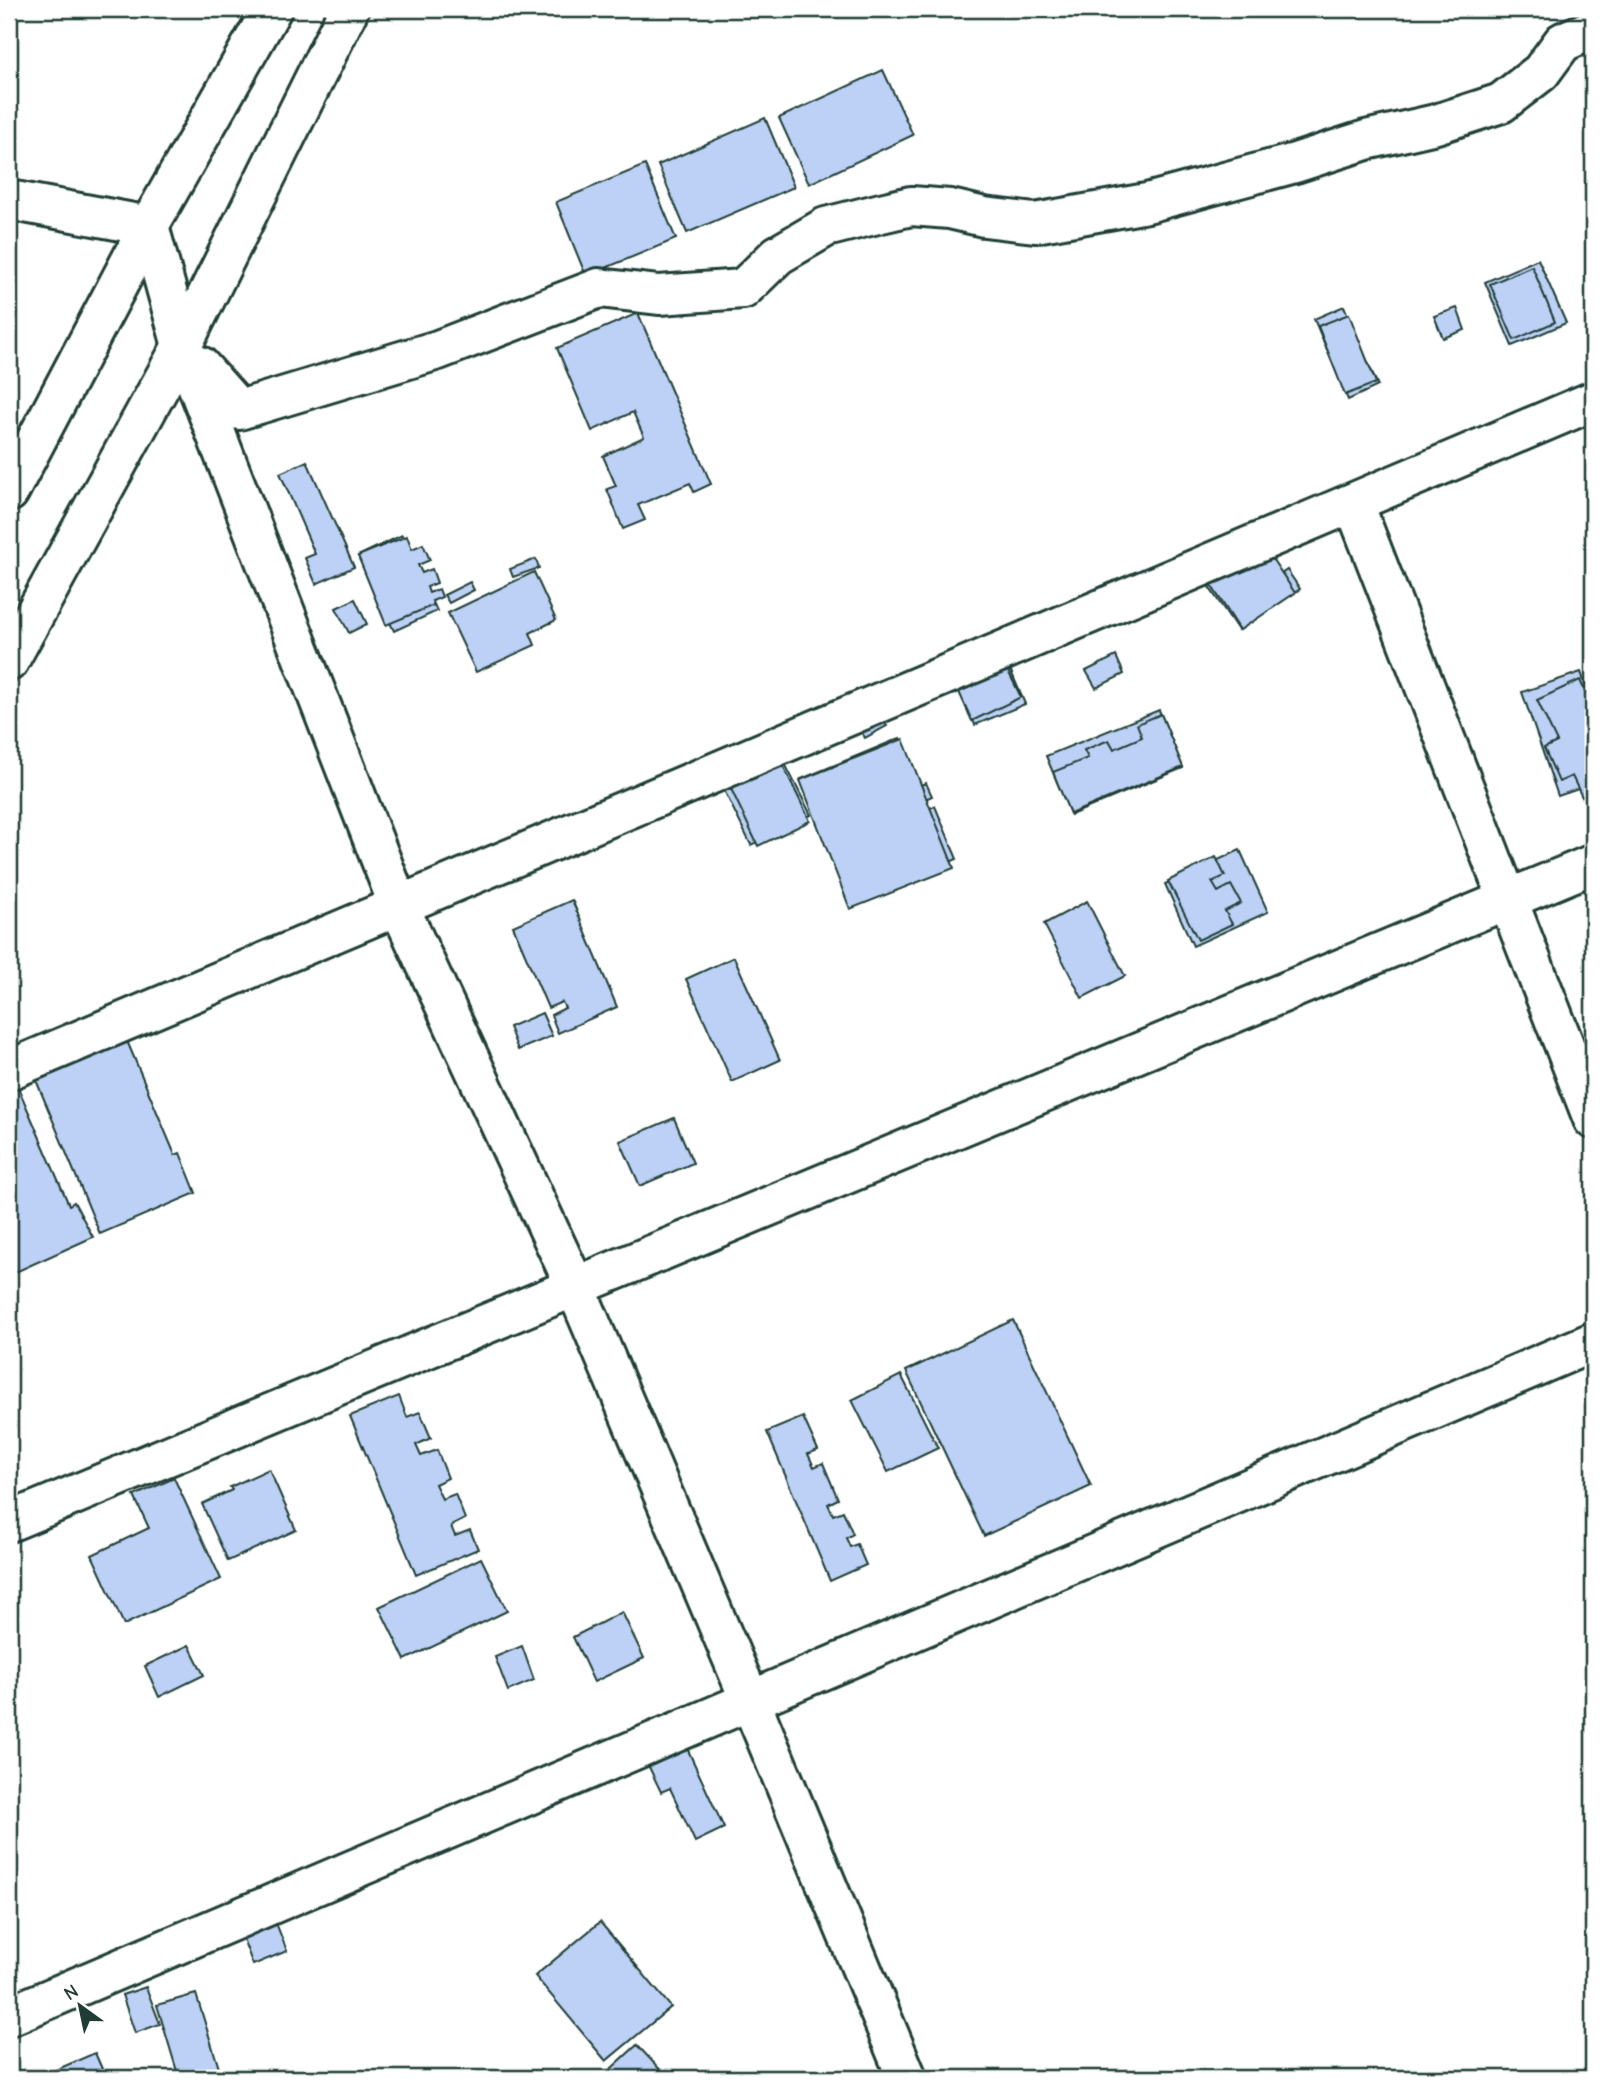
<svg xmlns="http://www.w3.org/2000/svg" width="1602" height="2087" viewBox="0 0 1602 2087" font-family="'Comic Neue',sans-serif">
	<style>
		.building { fill: #bdd1f6; stroke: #1f3d34; stroke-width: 2 }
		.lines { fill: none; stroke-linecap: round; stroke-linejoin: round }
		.minor-casing { stroke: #1f3d34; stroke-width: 44 }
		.major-casing { stroke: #1f3d34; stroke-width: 44 }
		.minor { stroke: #fff; stroke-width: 38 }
		.major { stroke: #fff; stroke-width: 38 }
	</style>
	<rect width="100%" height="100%" fill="#fff"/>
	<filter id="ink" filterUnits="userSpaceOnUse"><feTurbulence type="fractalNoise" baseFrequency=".0143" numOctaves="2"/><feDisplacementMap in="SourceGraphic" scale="14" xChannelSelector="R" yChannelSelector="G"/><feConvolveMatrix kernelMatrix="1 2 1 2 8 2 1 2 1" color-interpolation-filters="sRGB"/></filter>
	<g filter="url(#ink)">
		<g class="building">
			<polygon points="883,70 913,135 809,184 779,118"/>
			<polygon points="765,118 794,187 687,233 658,165"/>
			<polygon points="645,165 676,239 586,276 556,202"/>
			<polygon points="1538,259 1566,323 1512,346 1485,282"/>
			<polygon points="1532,266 1555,322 1514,340 1490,284"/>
			<polygon points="1344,306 1378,386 1348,400 1314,319"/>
			<polygon points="1457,308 1465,330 1443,338 1434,316"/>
			<polygon points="638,313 711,484 694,492 690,483 638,505 645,520 623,529 607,489 616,486 603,456 644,437 633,412 592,431 557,348"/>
			<polygon points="1349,314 1376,383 1345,395 1318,326"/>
			<polygon points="307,461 354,567 316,584 305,558 315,554 280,473"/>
			<polygon points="402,535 437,611 394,631 358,556"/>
			<polygon points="407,536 412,549 423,544 430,560 418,565 422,573 432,569 437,583 427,587 429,593 439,589 442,597 432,601 434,605 386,625 358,556"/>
			<polygon points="1252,537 1278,576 1287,570 1300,589 1238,630 1199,572"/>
			<polygon points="1259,539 1295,593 1240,630 1204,574"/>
			<polygon points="536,559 539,568 513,577 510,569"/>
			<polygon points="534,572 556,620 530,633 535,645 476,672 448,613"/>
			<polygon points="470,582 474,590 449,603 444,595"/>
			<polygon points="355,599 367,624 349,633 336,608"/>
			<polygon points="1116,656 1124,674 1096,688 1086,671"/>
			<polygon points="1007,662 1025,704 975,725 957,683"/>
			<polygon points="1007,669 1021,697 972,721 959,692"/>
			<polygon points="1581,672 1593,707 1593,784 1558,796 1522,692"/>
			<polygon points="1580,680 1593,710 1593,791 1582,797 1572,776 1559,782 1544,748 1557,742 1537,700"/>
			<polygon points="876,709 887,726 865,738 860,729"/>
			<polygon points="1159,710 1183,768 1071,815 1046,756"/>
			<polygon points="1161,714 1183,767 1070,814 1053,772 1088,758 1084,750 1109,740 1114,749 1142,737 1137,724"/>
			<polygon points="900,738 920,785 926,783 932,796 912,805 915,814 935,806 957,859 853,903 836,863 842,860 835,841 828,843 801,779"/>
			<polygon points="903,739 954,868 850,909 800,780"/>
			<polygon points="775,744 811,815 751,845 716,774"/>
			<polygon points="775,749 810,821 758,846 724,774"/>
			<polygon points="1240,850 1268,912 1193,946 1165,884"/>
			<polygon points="1216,857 1225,876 1212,882 1218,892 1231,885 1241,903 1225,911 1232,924 1198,940 1168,881"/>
			<polygon points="572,900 617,1007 558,1033 551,1015 565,1008 562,1002 548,1008 513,926"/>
			<polygon points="1087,901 1125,976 1082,998 1044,924"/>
			<polygon points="734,957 780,1060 732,1082 686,979"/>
			<polygon points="542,1013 552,1036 518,1050 509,1027"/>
			<polygon points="122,1029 175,1155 180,1153 196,1193 100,1234 31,1068"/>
			<polygon points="10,1069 69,1205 74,1202 93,1237 9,1275"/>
			<polygon points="674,1118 693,1163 640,1186 620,1141"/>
			<polygon points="1013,1320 1091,1486 984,1536 906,1371"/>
			<polygon points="901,1375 938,1448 888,1472 852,1400"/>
			<polygon points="399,1396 407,1417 420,1412 431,1438 416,1445 421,1456 437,1450 448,1478 435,1484 442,1499 455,1494 465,1519 451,1526 455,1536 470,1530 478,1549 416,1575 350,1416"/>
			<polygon points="803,1417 818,1450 808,1454 814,1467 823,1463 838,1499 828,1504 833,1515 843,1511 853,1534 846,1538 850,1547 857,1544 866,1565 830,1581 767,1432"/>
			<polygon points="269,1469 296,1530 228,1561 202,1504 232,1490 230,1487"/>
			<polygon points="174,1478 221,1579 124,1625 92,1555 149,1528 134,1496"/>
			<polygon points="481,1558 507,1611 405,1660 379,1607"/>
			<polygon points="622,1612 644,1658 594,1682 573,1637"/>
			<polygon points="189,1645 204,1675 159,1697 145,1666"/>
			<polygon points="522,1646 534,1680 508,1691 495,1657"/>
			<polygon points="687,1748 724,1828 695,1842 670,1788 661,1792 649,1767"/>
			<polygon points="600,1922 671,2007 606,2061 535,1976"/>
			<polygon points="276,1923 287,1951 253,1965 242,1936"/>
			<polygon points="146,1987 160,2024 135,2033 122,1995"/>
			<polygon points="196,1994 222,2078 179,2078 157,2005"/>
			<polygon points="637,2045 668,2078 601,2078"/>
			<polygon points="95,2053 106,2078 37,2078"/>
			<polygon points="264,2071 269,2078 253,2078"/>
			<polygon points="499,2071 506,2078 491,2078"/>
		</g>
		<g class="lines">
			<g class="minor-casing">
				<g id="minor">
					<polyline points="9,200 149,226 182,346 398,904 575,1286 750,1700 907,2078"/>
					<polyline points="200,366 239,410 438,350 599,288 659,295 743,289 778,255 826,227 881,213 911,206 950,209 984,217 1035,223 1147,203 1295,163 1366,140 1436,124 1501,103 1541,72 1563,42 1593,29"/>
					<polyline points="1354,504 1593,1119"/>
					<polyline points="9,661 182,346 349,9"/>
					<path d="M9,1070c527,-225 1058,-442 1584,-669"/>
					<polyline points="9,1522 1593,864"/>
					<polyline points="9,2016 1593,1342"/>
				</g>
			</g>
			<g class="major-casing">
				<polyline id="major" points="9,492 149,226 272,9"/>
			</g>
			<use href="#minor" class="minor"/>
			<use href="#major" class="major"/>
		</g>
	</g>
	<rect width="1602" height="2087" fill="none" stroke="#fff" stroke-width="35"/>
	<rect x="18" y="18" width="1567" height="2052" fill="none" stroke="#1f3d34" stroke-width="2.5" filter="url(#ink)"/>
	<g transform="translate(80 2006) rotate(327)" stroke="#ffffff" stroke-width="5" paint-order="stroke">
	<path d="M0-5L12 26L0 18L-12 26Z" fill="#1f3d34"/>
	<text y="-10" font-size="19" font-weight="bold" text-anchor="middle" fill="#1f3d34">N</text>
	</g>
</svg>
